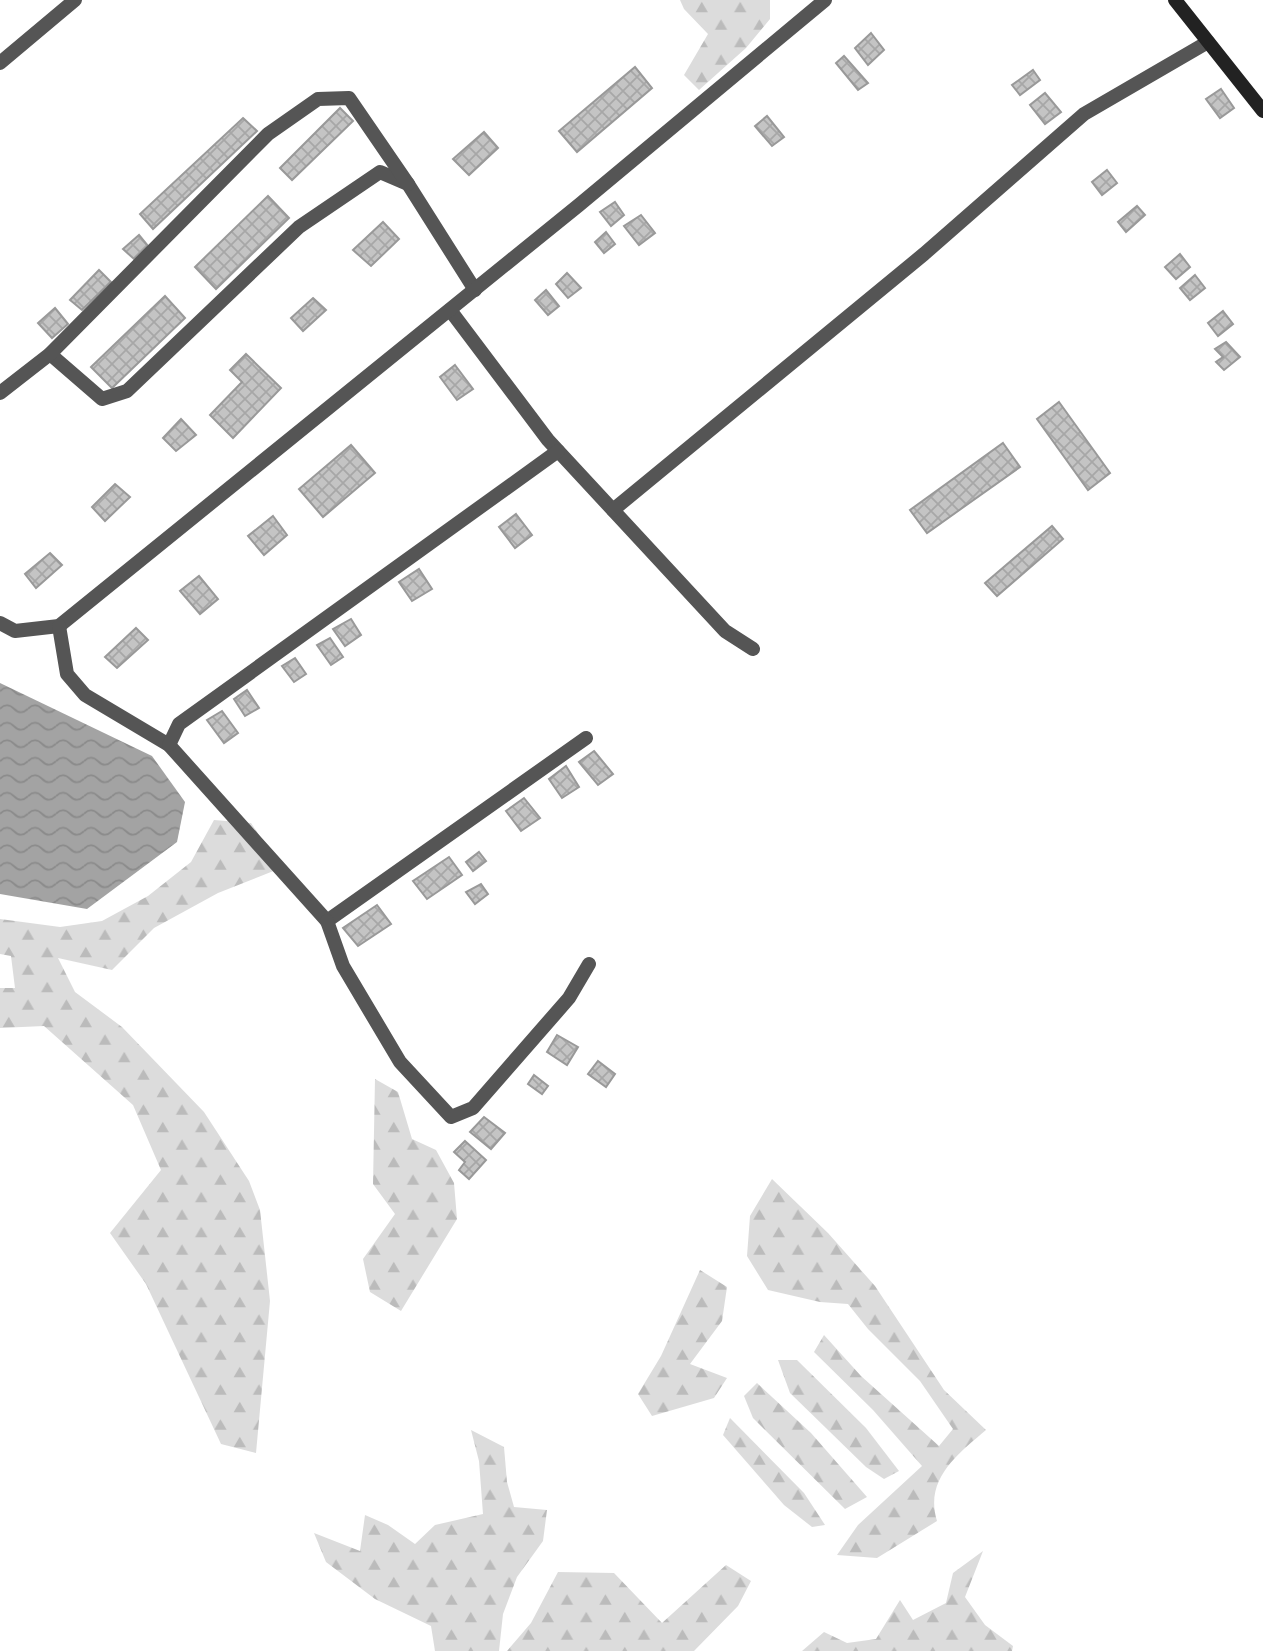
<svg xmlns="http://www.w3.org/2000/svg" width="1263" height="1651" viewBox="0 0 1263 1651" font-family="Lato,sans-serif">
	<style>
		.forest { fill: url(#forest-firs) }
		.water { fill: url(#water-waves) }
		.building { fill: url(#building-cross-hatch); stroke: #999; stroke-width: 2 }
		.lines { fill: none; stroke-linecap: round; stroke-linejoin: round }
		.street { stroke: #555; stroke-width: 14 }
		.secondary { stroke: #222; stroke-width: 14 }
	</style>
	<defs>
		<pattern id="forest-firs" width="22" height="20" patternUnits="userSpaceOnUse" patternTransform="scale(1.75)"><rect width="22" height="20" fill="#dcdcdc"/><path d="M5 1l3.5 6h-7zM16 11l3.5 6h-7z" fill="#bbb"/></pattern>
		<pattern id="water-waves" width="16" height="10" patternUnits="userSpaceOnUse" patternTransform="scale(1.75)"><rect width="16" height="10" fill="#a3a3a3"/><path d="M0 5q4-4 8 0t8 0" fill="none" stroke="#8b8b8b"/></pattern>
		<pattern id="building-cross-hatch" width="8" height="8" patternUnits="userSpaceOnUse" patternTransform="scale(1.75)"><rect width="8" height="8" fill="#c4c4c4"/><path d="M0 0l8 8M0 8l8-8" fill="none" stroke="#a7a7a7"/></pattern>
	</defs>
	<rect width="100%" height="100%" fill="#fff"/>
	<g class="forest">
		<polygon points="680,0 770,0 770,19 746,48 699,90 684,75 708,34 684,9"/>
		<polygon points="214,820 251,823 281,868 218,893 154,928 112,970 58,958 75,992 122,1027 204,1112 249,1181 260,1210 270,1301 256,1453 221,1444 146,1284 110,1233 161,1170 133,1105 44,1026 0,1028 0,988 15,988 11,956 0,954 0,919 60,927 102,921 148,896 191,862"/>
		<polygon points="375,1079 398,1092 412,1139 436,1150 454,1183 457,1219 401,1311 370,1292 363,1259 395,1214 373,1184"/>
		<path d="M772,1179l56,54 47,53 69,104 42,40c-28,24 -62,49 -49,91l-60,37 -40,-3 21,-30 64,-59 -49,-56 -59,-58 10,-17 37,41 78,70 14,-17 -33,-48 -52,-52 -20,-25 -28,-2 -52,-12 -21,-34 3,-40z"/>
		<polygon points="700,1270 727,1287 722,1321 690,1364 727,1378 714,1398 652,1416 638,1394 661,1356"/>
		<polygon points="778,1360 797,1360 866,1428 899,1471 884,1479 866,1467 790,1393"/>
		<polygon points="757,1383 811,1433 867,1497 845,1509 753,1418 744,1396"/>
		<polygon points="730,1418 804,1493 825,1525 812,1527 784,1505 723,1435"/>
		<polygon points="471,1430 504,1447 507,1482 514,1507 547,1510 543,1541 517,1577 503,1614 499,1651 435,1651 431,1626 375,1599 326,1562 314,1533 360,1551 365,1515 388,1525 415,1544 435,1525 483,1514 479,1461"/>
		<polygon points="983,1551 965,1597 985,1625 1013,1646 1012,1651 802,1651 824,1632 847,1643 876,1639 900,1600 913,1620 946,1603 953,1573"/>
		<polygon points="726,1565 751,1581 738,1606 694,1651 507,1651 531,1623 558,1572 614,1573 662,1623"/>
	</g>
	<polygon class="water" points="0,683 152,756 185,802 177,842 87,909 0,894"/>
	<g class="building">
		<polygon points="871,33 884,50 868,65 855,48"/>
		<polygon points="844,56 868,83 858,90 836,63"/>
		<polygon points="635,67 652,88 577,152 559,131"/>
		<polygon points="1033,70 1040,80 1020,95 1012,85"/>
		<polygon points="1221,89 1234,108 1220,118 1206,99"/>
		<polygon points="1045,93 1061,112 1045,124 1030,105"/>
		<polygon points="340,108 353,121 292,180 280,168"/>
		<polygon points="767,116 784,137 772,146 755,126"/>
		<polygon points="243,118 257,131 153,229 140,214"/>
		<polygon points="484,132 498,148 469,175 453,159"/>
		<polygon points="1107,170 1117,183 1102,195 1092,182"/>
		<polygon points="268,196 289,218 216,289 195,267"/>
		<polygon points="615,202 624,215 611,226 600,212"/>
		<polygon points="1137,206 1145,215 1126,232 1118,222"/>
		<polygon points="641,215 655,233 639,245 624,226"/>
		<polygon points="383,222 399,239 371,266 353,250"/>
		<polygon points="606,232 615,244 604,253 595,242"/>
		<polygon points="139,235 148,246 134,259 123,249"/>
		<polygon points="1180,254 1190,267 1176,279 1165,267"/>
		<polygon points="99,270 111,282 82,310 70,300"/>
		<polygon points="567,273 581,288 568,298 556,284"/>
		<polygon points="1195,275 1205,288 1190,300 1180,288"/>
		<polygon points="546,290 559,306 548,315 535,300"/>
		<polygon points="165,296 185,318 112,388 91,367"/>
		<polygon points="313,298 326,310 303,331 291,318"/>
		<polygon points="55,308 68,324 52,338 38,323"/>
		<polygon points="1223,311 1233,324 1218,336 1208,323"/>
		<polygon points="1226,342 1240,357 1224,370 1216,362 1223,357 1215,349"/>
		<polygon points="246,354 281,388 233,438 210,415 242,382 230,370"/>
		<polygon points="455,365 473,389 457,400 440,377"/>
		<polygon points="1059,402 1110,473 1088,490 1037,419"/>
		<polygon points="181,419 196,435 176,451 163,438"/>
		<polygon points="1003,443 1020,467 927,533 910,510"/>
		<polygon points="351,445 375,473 323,517 299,489"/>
		<polygon points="115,484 130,497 105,521 92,507"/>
		<polygon points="516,514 532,535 515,548 499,527"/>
		<polygon points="273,516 287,535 264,555 248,536"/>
		<polygon points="1052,526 1063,539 997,596 985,583"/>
		<polygon points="50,553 62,565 36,588 25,574"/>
		<polygon points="419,569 432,589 412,601 399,582"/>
		<polygon points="199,576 218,599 200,614 180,591"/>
		<polygon points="351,619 361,635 345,646 333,629"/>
		<polygon points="136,628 148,640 117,668 105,657"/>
		<polygon points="330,638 343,657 331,665 317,645"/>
		<polygon points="295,658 306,674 294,682 282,666"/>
		<polygon points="247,690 259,708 245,716 234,699"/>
		<polygon points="222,711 238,733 224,743 207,720"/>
		<polygon points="594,751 613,774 598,785 579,762"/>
		<polygon points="566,766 579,787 562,798 549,779"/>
		<polygon points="524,798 540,818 521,831 506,811"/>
		<polygon points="479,852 486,861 473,871 466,862"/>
		<polygon points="449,857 462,875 427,899 413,881"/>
		<polygon points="481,884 488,894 475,904 466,892"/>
		<polygon points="377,905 391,924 358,946 343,928"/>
		<polygon points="557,1035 578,1047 567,1065 547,1052"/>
		<polygon points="598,1061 615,1074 606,1087 588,1074"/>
		<polygon points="534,1075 548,1086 542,1094 528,1084"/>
		<polygon points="484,1117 505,1133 491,1149 470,1132"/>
		<polygon points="465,1141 486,1160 469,1179 459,1170 465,1162 454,1152"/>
	</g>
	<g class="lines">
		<g class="street">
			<polyline points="0,63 75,0"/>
			<polyline points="450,310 548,440 725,631 753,649"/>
			<polyline points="50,354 102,399 127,391 299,227 380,172 408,184 475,290"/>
			<polyline points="0,393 50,354 268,134 318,99 349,98 408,184"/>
			<polyline points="613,510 924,254 1084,114 1208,42"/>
			<polyline points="0,623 15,631 59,626 579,205 825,0"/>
			<polyline points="59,626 67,674 85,695 169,745 327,921 586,738"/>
			<polyline points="169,745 179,724 558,451"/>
			<polyline points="327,921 343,966 400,1062 451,1117 473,1108 569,998 589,964"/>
		</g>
		<polyline class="secondary" points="1175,0 1263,111"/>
	</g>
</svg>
